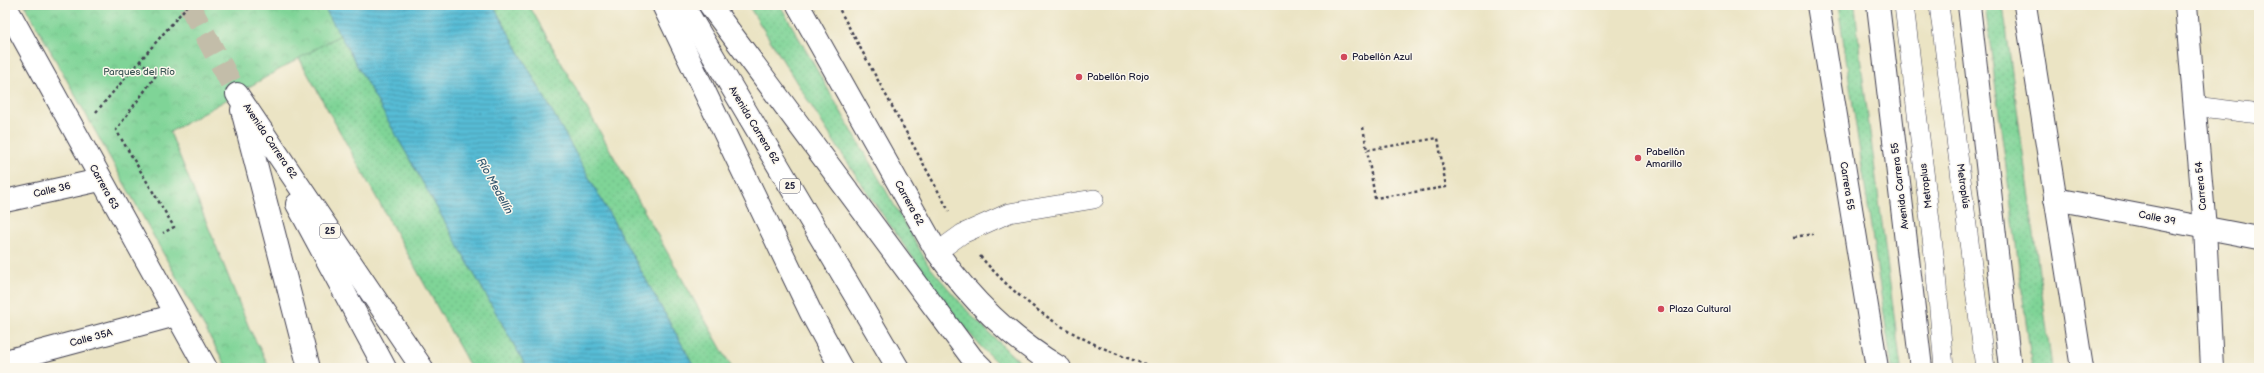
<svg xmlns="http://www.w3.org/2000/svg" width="2264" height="373" viewBox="0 0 2264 373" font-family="'Balsamiq Sans',sans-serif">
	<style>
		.grass { fill: url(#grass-dots); stroke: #507b69 }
		.park { fill: url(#park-crowns); stroke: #507b69 }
		.water { fill: url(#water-rules); stroke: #3c6f88 }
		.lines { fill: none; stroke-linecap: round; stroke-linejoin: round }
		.trunk-tunnel { stroke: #c3bda9; stroke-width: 22; stroke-dasharray: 22 11; stroke-linecap: butt }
		.service-casing { stroke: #403f50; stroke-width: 20 }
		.minor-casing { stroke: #403f50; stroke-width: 24 }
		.tertiary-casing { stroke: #403f50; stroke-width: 24 }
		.secondary-casing { stroke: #403f50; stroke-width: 24 }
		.primary-casing { stroke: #403f50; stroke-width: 24 }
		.trunk-casing { stroke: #403f50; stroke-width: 24 }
		.path { stroke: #403f50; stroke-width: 2.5; stroke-dasharray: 3 3; stroke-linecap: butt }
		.service { stroke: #fff; stroke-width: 19 }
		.minor { stroke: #fff; stroke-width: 22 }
		.tertiary { stroke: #fff; stroke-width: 22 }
		.secondary { stroke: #fff; stroke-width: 22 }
		.primary { stroke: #fff; stroke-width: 22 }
		.trunk { stroke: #fff; stroke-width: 22 }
		.poi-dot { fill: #d1495b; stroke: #fbf7ec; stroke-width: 1.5 }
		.labels { text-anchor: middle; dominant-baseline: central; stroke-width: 3; stroke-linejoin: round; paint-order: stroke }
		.shield { fill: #fbf7ec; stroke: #636270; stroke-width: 1 }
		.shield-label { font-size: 9px; font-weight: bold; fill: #22223b }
		.poi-label { font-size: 10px; fill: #22223b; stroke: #fbf7ec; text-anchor: start }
		.park-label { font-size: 10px; fill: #3e5757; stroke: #fbf7ec }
		.street-label { font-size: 10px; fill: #22223b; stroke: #fbf7ec }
		.water-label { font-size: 11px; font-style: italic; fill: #355871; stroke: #fbf7ec }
	</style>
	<defs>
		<pattern id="grass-dots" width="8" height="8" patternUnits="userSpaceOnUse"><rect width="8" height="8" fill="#7fd497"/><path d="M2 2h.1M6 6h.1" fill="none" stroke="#6db683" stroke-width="1.8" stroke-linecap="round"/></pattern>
		<pattern id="park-crowns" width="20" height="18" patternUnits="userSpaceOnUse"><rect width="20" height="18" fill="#7fd497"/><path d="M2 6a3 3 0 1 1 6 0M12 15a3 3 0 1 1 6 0" fill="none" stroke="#6db683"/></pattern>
		<pattern id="water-rules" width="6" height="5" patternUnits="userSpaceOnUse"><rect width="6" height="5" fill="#57bcd5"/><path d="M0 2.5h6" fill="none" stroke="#4898ae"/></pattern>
	</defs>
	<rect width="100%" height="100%" fill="#fbf7ec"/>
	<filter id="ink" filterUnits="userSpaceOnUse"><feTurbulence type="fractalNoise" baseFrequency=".025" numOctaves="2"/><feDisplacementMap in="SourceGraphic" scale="8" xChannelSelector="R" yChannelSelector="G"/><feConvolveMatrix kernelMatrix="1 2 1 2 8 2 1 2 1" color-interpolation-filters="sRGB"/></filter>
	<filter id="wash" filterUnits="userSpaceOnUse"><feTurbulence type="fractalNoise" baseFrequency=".012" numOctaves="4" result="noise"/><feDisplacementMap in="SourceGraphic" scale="16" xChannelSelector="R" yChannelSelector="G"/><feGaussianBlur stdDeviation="0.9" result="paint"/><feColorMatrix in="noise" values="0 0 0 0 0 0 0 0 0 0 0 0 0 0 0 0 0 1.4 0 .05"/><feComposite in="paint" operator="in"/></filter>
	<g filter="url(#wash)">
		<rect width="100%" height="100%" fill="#ebe4c4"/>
		<g class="grass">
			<polygon points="493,5 529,5 732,368 695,368"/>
			<path d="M748,5h32l149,261 43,50 41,40 18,12h-28c-31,-26 -55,-63 -79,-95 -64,-86 -119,-178 -176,-268z"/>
			<polygon points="1838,5 1855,5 1861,64 1901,368 1892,368"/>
			<polygon points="1985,5 2003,5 2052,368 2032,368"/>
			<polygon points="340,35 527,368 471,368 299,58"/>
		</g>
		<polygon class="park" points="25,5 323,5 340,35 170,132 250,330 270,368 227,368"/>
		<polygon class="water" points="323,5 493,5 695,368 527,368"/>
	</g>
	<g filter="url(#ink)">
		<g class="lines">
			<polyline class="trunk-tunnel" points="189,5 237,94"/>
			<g class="service-casing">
				<g id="service">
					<polyline points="1904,5 1935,263 1944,368"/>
					<polyline points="1939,5 1985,368"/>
					<polyline points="2194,106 2259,114"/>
					<polyline points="937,252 962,234 1009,213 1094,199"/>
				</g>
			</g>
			<g class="minor-casing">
				<g id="minor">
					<polyline points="5,5 206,368"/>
					<polyline points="2186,5 2205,228 2212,368"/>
					<polyline points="2055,199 2259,238"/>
					<polyline points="5,201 100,180"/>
					<polyline points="5,361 176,315"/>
				</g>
			</g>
			<g class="tertiary-casing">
				<path id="tertiary" d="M798,5l139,247c34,48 72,85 123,116"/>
			</g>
			<g class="secondary-casing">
				<g id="secondary">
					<polyline points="1818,5 1877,368"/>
					<polyline points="2025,5 2082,368"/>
				</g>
			</g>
			<g class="primary-casing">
				<g id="primary">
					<polyline points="1878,5 1921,368"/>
					<polyline points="1969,5 2010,368"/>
				</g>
			</g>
			<g class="trunk-casing">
				<g id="trunk">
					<polyline points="663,5 811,313 841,368"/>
					<polyline points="683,5 898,368"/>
					<polyline points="710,5 972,358 982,368"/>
					<polyline points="237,94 422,368"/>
					<polyline points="242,110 309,368"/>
					<polyline points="297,204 385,368"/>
				</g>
			</g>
			<g class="path">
				<polyline points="837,5 949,211"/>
				<polyline points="139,61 157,74 116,130 174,227 163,233"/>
				<polyline points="96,112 188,5"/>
				<polyline points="1363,127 1367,150 1438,138 1446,187 1375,198 1367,150"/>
				<polyline points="1794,237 1813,234"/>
				<path d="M980,256c49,57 106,91 178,112"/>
			</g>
			<use href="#service" class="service"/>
			<use href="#minor" class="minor"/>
			<use href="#tertiary" class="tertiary"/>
			<use href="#secondary" class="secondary"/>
			<use href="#primary" class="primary"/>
			<use href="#trunk" class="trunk"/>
		</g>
	</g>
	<g class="poi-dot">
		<circle cx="1344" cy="57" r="4"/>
		<circle cx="1079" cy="77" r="4"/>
		<circle cx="1638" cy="158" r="4"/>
		<circle cx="1661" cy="309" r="4"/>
	</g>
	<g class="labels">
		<g class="shield">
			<rect x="780" y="179" width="20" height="14" rx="3"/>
			<rect x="320" y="224" width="20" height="14" rx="3"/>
		</g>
		<g class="shield-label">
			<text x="790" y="186">25</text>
			<text x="330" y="231">25</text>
		</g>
		<g class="poi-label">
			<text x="1352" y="57">Pabellón Azul</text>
			<text x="1087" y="77">Pabellón Rojo</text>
			<text x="1646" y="152">Pabellón<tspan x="1646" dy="12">Amarillo</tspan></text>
			<text x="1669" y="309">Plaza Cultural</text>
		</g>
		<g class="park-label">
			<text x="139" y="72">Parques del Río</text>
		</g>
		<g class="street-label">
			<text transform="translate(754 125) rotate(59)">Avenida Carrera 62</text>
			<text transform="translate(270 141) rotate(56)">Avenida Carrera 62</text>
			<text transform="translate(1847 186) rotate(81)">Carrera 55</text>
			<text transform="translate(1900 186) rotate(-97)">Avenida Carrera 55</text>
			<text transform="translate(1926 186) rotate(-97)">Metroplus</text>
			<text transform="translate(1963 186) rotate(82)">Metroplús</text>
			<text transform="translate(2201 186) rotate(-95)">Carrera 54</text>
			<text transform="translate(104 187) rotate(61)">Carrera 63</text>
			<text transform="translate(52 190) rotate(-13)">Calle 36</text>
			<text transform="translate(909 203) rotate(61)">Carrera 62</text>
			<text transform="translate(2157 218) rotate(11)">Calle 39</text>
			<text transform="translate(91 338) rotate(-15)">Calle 35A</text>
		</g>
		<g class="water-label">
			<text transform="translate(495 186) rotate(61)">Río Medellín</text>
		</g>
	</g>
	<rect width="2264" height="373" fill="none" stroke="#fbf7ec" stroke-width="20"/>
</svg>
